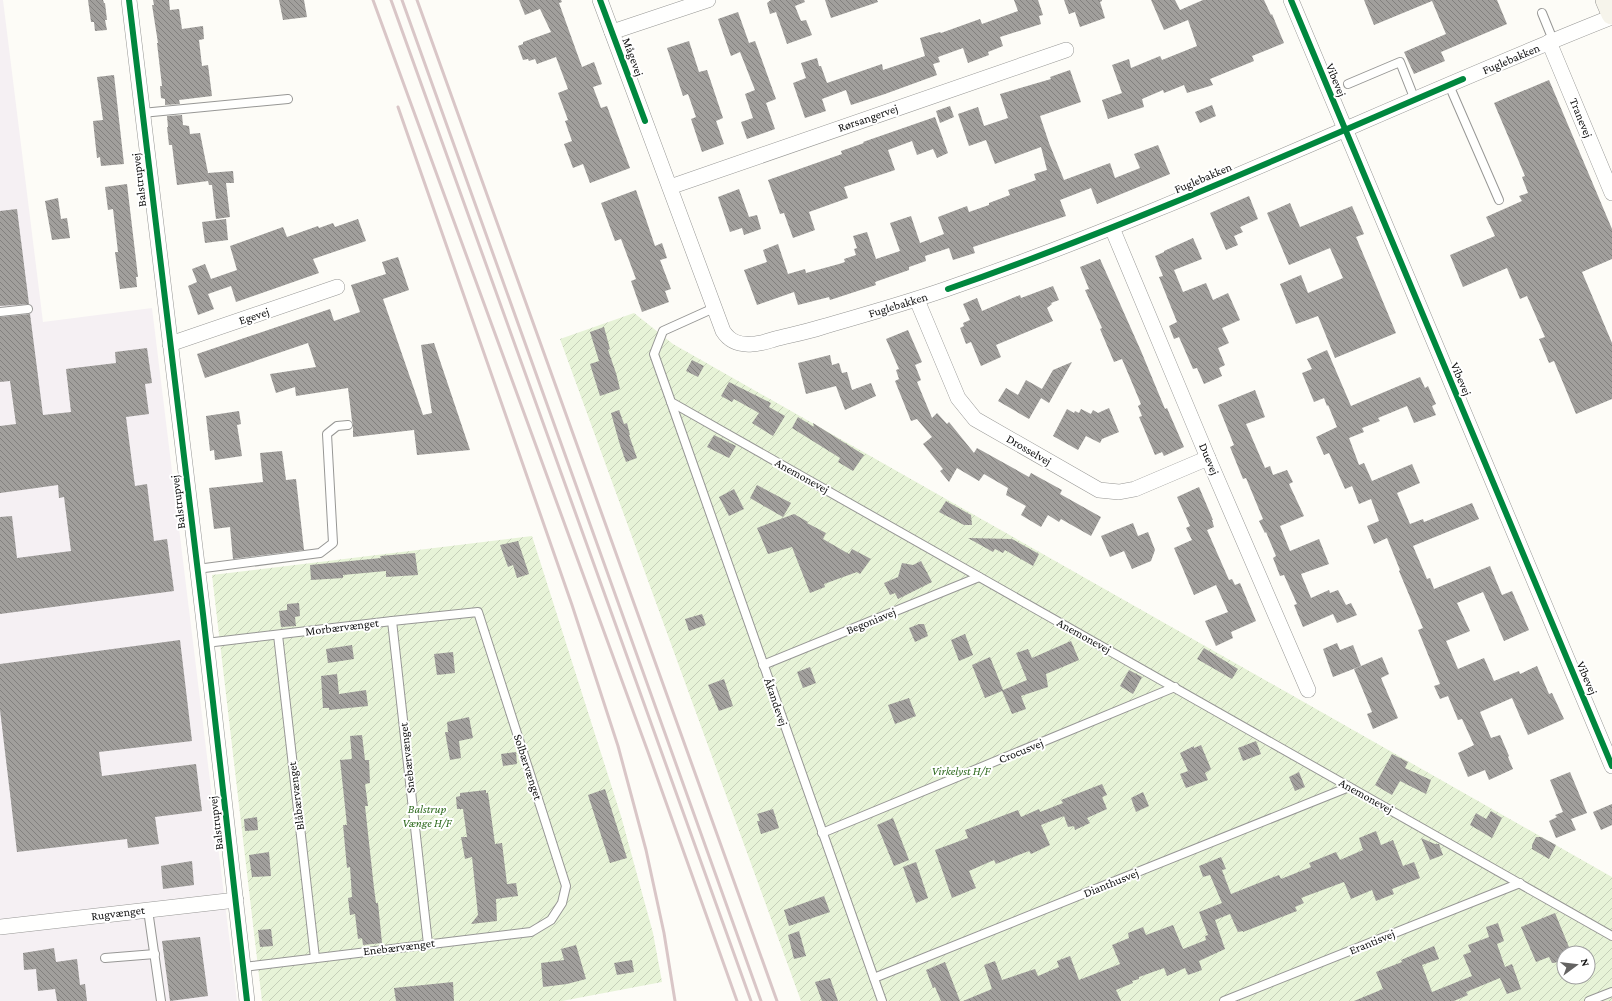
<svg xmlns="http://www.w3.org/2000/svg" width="1612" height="1001" viewBox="0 0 1612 1001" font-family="'Crimson Pro',serif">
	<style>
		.industrial { fill: #f5f0f3 }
		.garden { fill: url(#garden-furrows); fill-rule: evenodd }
		.building { fill: url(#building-back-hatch) }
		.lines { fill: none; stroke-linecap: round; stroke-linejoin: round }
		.lane-casing { stroke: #979795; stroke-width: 10 }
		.street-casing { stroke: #979795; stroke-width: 16 }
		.secondary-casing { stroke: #8e8d8b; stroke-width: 22 }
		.lane { stroke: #fffffe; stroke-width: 8 }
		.street { stroke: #fffffe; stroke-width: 15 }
		.secondary { stroke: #f6f4eb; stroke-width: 21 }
		.rail { stroke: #d9c6c7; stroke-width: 3 }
		.cycleway-casing { stroke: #fff; stroke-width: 8 }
		.cycleway { stroke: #00873e; stroke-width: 6 }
		.labels { text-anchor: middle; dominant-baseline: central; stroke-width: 4; stroke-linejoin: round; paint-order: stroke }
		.street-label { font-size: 12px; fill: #111; stroke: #fff }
		.park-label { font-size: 12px; font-style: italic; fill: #2f6b1f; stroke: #fff }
	</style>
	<defs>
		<pattern id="garden-furrows" width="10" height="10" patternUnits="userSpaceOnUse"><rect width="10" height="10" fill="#e7f3d7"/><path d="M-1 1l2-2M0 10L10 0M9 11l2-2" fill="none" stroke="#c5cfb8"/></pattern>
		<pattern id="building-back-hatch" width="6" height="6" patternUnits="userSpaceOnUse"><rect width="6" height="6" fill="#a19f9c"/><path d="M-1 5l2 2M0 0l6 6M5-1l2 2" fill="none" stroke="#82807e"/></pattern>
	</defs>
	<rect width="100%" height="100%" fill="#fdfcf7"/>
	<polygon class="industrial" points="0,0 3,0 43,322 152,308 237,1001 0,1001"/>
	<g class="garden">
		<path d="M634,313l39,31 939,533v124h-811l-241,-662zM1564,953h24v24h-24z"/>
		<polygon points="532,536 621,816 653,933 662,982 562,1001 262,1001 212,575"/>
	</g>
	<g class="building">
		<polygon points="88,0 103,0 104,3 105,3 107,20 105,20 107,30 95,31 94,22 91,22"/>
		<polygon points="153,0 169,0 170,10 179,9 182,29 203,26 204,39 199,40 202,66 208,65 212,96 179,100 180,104 165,105 165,99 161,98 160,86 162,86 157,43 158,43 152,5 154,5"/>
		<polygon points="279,0 304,0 307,17 283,20"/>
		<polygon points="519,0 561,0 562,2 559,3 582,67 594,62 602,84 593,87 601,108 607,106 630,168 590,183 583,164 573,168 564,144 572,141 565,121 568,120 558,93 568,89 556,57 537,64 535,59 529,61 528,59 523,60 518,46 523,44 523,42 551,32 540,9 525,15"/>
		<polygon points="771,0 804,0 805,2 795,6 801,21 806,20 812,35 787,44 776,12 770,14 767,3"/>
		<polygon points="825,0 877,0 878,2 831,18"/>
		<polygon points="1014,0 1038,0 1043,15 1039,16 1041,24 1000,37 1003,46 988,52 989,55 968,63 963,48 938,57 940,62 933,64 937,75 885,94 851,105 846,90 822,99 826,111 805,118 793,83 806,78 801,63 817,58 819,66 821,66 827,83 882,64 883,70 925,56 920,38 940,32 941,33 980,19 982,24 1018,11"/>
		<polygon points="1064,0 1102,0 1102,1 1100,2 1105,18 1080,27 1075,12 1069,14"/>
		<polygon points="1151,0 1175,0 1180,10 1203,0 1264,0 1271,15 1272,14 1284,43 1252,56 1254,61 1210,79 1213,85 1187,93 1184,85 1164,93 1163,90 1142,99 1144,107 1108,119 1102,100 1122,93 1112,65 1129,59 1131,68 1160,56 1162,60 1197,46 1188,20 1164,30"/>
		<polygon points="1364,0 1497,0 1507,24 1441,52 1445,61 1414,74 1404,52 1446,34 1432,1 1374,25"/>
		<polygon points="738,12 749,43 755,41 776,99 766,103 775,129 747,139 741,122 753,118 745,94 755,90 740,52 731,56 718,19"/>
		<polygon points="689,41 699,72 707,70 723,118 716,121 724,144 702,152 691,119 696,117 688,94 683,96 667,48"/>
		<polygon points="1070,70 1081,102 1040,116 1049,143 1064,180 1110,163 1115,178 1140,168 1134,154 1158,145 1170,174 1097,204 1091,188 1060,200 1066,216 973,247 975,253 953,260 949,248 925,256 926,261 909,267 909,270 875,282 876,285 830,300 829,297 798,305 794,292 757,305 744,270 767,262 763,250 778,244 788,274 805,269 806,273 839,264 845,262 844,259 856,255 854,249 857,248 853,236 867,232 876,259 900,251 890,223 911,216 920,243 944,234 938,217 967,206 969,212 989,205 989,203 1010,195 1008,190 1036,180 1034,174 1047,170 1041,147 995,164 986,140 969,146 958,114 978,107 984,126 1008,118 1000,94 1051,79 1050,77"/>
		<polygon points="114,75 124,164 101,166 100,157 97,158 93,121 103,120 97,77"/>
		<polygon points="1549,80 1612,229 1612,259 1582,272 1612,343 1612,399 1576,414 1554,361 1549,363 1539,339 1545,337 1527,296 1520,299 1507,268 1463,287 1450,255 1495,236 1486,217 1522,201 1519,196 1528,193 1522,177 1525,176 1494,103"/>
		<polygon points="1212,105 1216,116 1200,123 1195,112"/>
		<polygon points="950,106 954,117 940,123 936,111"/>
		<polygon points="182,115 183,125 189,126 190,134 200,133 208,173 233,171 234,183 226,183 230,217 216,219 212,185 209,185 208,181 177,185 172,145 169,145 167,127 168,127 167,116"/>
		<polygon points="935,117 948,153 937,158 933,149 917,155 912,141 888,150 895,170 844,187 848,198 809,212 815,230 793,238 784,213 780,214 768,180 842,154 841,151 864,143 863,142"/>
		<polygon points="127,184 138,277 136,277 137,287 120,289 115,252 118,252 113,209 108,210 105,187"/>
		<polygon points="739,189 749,217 757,215 761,229 744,235 742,228 730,232 718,197"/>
		<polygon points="636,190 655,246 662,243 667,258 660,260 671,289 665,291 669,302 642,312 631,281 636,279 621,239 615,241 601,203"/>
		<polygon points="1249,196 1258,219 1240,227 1243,232 1234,236 1238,245 1226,250 1210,213"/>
		<polygon points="58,198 61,219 67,218 70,238 52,240 45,201"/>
		<polygon points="1290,203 1300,227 1352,206 1364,234 1356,237 1396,333 1335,358 1318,316 1296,324 1280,284 1301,275 1308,293 1343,278 1330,248 1289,265 1267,213"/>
		<polygon points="17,209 29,304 0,306 0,211"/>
		<polygon points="226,219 228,240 205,243 202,222"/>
		<polygon points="358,219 366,241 313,259 319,273 236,302 231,286 208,294 214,309 198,315 188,286 197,282 192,269 205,264 211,279 237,270 230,246 283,227 287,237 318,226 319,228 333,223 335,227"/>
		<polygon points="1193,238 1202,259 1174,270 1183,292 1206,283 1213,300 1228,293 1240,320 1222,328 1229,343 1218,348 1225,365 1219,368 1222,376 1204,384 1197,368 1193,369 1179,337 1174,339 1169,326 1177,322 1159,277 1163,276 1155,256 1164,252 1164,251"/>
		<polygon points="398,257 409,290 383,299 423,415 432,413 421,345 434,343 470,450 417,455 414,430 353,437 353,424 352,421 348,388 296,396 295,387 276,393 270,374 316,367 308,343 205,378 197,354 330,309 334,321 360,312 351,285 386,274 382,262"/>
		<polygon points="1100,259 1141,351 1165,409 1167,408 1184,447 1164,456 1162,452 1155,455 1139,417 1142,416 1138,406 1141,404 1122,359 1114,362 1100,329 1102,328 1085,290 1089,289 1080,267"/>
		<polygon points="1053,286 1059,300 1051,303 1052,304 1047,308 1053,321 996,345 1001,357 981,366 971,342 966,344 960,328 964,326 963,323 970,320 963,304 977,298 982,311 1020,295 1021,298"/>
		<polygon points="30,314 43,415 71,412 66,369 116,363 115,352 147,348 152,383 145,384 149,414 126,417 135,486 147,484 154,541 167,539 174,591 0,614 0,517 12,516 17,558 71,551 64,497 59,498 58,485 0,493 0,426 16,424 10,381 0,382 0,317"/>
		<polygon points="604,327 610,349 608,350 616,373 620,389 600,396 590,364 599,361 590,332"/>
		<polygon points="908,330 922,362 915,365 921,380 917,382 932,418 937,413 947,424 949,422 974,453 977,448 1029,477 1031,473 1062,490 1060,494 1101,517 1091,536 1061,519 1059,522 1048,515 1041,527 1021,515 1026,506 1006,495 1008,488 984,474 979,481 957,468 949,482 940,471 943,469 923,444 932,437 917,419 911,421 895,381 899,379 896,370 899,369 886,339"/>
		<polygon points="1327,350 1351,406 1420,377 1425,388 1428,386 1436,404 1432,406 1436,415 1414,423 1407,406 1378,418 1380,421 1362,428 1364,432 1349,438 1359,465 1364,463 1372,481 1412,464 1420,483 1397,493 1410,524 1423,519 1424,522 1472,503 1479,519 1413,546 1427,579 1430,578 1434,589 1490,566 1502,595 1512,591 1529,630 1504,641 1483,592 1457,603 1470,631 1446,641 1458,669 1484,658 1494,681 1519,671 1520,674 1537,666 1549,694 1552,693 1564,719 1528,735 1512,698 1480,712 1491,738 1500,735 1509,756 1508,757 1513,769 1489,780 1485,770 1468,777 1458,753 1474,745 1462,719 1458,720 1448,696 1440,699 1434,686 1440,684 1418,630 1423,628 1399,571 1400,570 1387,538 1374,544 1367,526 1379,521 1371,499 1359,504 1352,486 1345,489 1329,453 1324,455 1316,437 1337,427 1328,405 1327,406 1324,398 1314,402 1302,373 1312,369 1307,359"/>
		<polygon points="830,355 832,365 839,363 842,373 847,372 852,390 871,383 876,396 845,410 836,386 806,394 798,363"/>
		<polygon points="692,360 704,366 698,377 686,371"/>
		<polygon points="1072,362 1049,403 1041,398 1029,419 998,401 1006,388 1018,395 1026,380 1042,389 1053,370"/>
		<polygon points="729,382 771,403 769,407 785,416 773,436 752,423 759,413 734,399 732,402 721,396"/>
		<polygon points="1255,390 1265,417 1246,424 1265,468 1270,466 1273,475 1287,470 1293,482 1289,484 1304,516 1280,526 1290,551 1319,539 1329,564 1301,574 1311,598 1329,590 1330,593 1338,590 1346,605 1351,603 1357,615 1337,623 1333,614 1303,627 1294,605 1297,604 1284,575 1280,576 1273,558 1276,556 1266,532 1265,533 1259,521 1263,519 1246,478 1243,479 1230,447 1234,445 1218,405"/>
		<polygon points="1109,408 1119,432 1102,439 1100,443 1086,436 1078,450 1053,436 1067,409 1074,413 1075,411 1079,413 1081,409 1091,414 1093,410 1098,413"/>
		<polygon points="619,410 624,424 627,423 630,435 629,435 637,458 626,462 620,445 611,413"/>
		<polygon points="239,411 241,424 237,425 242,456 215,460 214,450 210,451 206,416"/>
		<polygon points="798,417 814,427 813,423 864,455 853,471 838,462 840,458 792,428"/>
		<polygon points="714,435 736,446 729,458 707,447"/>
		<polygon points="282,451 286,480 296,479 304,550 233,559 230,527 214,529 209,488 263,482 260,453"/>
		<polygon points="757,485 791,503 783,517 750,498"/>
		<polygon points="1199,487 1213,520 1212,520 1214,527 1207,530 1229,580 1232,579 1235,585 1240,583 1256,621 1231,632 1233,638 1216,646 1205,621 1228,612 1216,585 1194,595 1174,548 1192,540 1186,528 1190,526 1177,497"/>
		<polygon points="734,489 744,509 729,516 719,497"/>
		<polygon points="946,501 971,515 972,525 964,525 939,512"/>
		<polygon points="794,514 808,522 807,523 826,533 823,539 849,554 852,549 871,559 860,574 857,572 824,584 825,587 810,593 792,547 768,554 757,528"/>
		<polygon points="1133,523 1138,536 1148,532 1155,550 1151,561 1132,569 1124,551 1110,557 1101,536"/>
		<polygon points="968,538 1012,539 1039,554 1033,566 1005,550 1003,553 995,549 993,552"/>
		<polygon points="518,541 529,574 517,578 513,565 508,567 500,545"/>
		<polygon points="415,553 418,575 386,577 386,571 343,575 343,578 311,580 310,565 381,558 380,556"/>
		<polygon points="921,561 932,582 898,599 895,593 890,595 884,583 898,577 902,563 913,565"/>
		<polygon points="299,603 300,616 295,617 296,626 281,627 279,611 287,610 287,604"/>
		<polygon points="702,614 706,625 689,631 685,619"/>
		<polygon points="919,624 924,624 928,636 915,642 909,628"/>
		<polygon points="965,634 973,655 959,661 951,640"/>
		<polygon points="180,640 192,741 99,752 102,776 196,764 202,811 155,817 159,844 128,848 127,839 17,852 0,710 0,664"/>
		<polygon points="1071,641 1079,660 1046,674 1048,687 1021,696 1026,709 1012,714 1002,691 985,698 972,665 990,657 1003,690 1027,680 1016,653 1028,649 1032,658"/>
		<polygon points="1337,643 1340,650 1353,645 1361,666 1333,677 1323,649"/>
		<polygon points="352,645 354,659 328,663 326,649"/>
		<polygon points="1204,648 1238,669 1232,679 1197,659"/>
		<polygon points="453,652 455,673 437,675 434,654"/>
		<polygon points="1382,657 1389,674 1381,678 1398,718 1373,729 1367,714 1372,712 1354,669"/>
		<polygon points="810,667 816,683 803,688 797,672"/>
		<polygon points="1129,670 1142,677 1133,694 1120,686"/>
		<polygon points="337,674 339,694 366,690 368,706 329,710 329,708 323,708 321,676"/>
		<polygon points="724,679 733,706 719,711 708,685"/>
		<polygon points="909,698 916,716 895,724 888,705"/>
		<polygon points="469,717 473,738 459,741 461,758 450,760 445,732 448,732 447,722"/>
		<polygon points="362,735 365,760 369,760 370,783 365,784 368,806 365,806 374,888 376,903 378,903 382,943 363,945 362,938 358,939 355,914 350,915 348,898 352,897 350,867 347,868 343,825 347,825 340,760 352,759 350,736"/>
		<polygon points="1256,741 1261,754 1243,761 1238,748"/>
		<polygon points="1201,745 1211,769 1205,773 1208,780 1186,788 1180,774 1188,771 1180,753 1194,746 1194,748"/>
		<polygon points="516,752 517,764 503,766 501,754"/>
		<polygon points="1392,754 1408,762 1405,768 1431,780 1426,794 1400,781 1392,795 1375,785"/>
		<polygon points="1299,772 1305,787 1295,791 1289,777"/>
		<polygon points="1570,772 1587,813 1571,819 1576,830 1556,838 1549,821 1557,817 1555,815 1563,812 1550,780"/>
		<polygon points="1102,784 1107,795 1102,797 1107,809 1087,818 1090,823 1075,830 1074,826 1068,827 1064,816 1041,825 1050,845 1031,854 1029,851 996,864 994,860 969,871 976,888 952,898 935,850 968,838 965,830 1018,810 1021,817 1039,809 1040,812 1063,803 1061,800"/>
		<polygon points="605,789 627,858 610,863 588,795"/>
		<polygon points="486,790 486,793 488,793 495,844 502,843 507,884 516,883 518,896 496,899 497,921 471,924 478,915 472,857 465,859 461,837 467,837 463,809 457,809 456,797 460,796 460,793"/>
		<polygon points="1143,792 1149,806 1136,812 1131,798"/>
		<polygon points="1612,804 1612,825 1601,830 1593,812"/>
		<polygon points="773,809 779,828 761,834 757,821 760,821 757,814"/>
		<polygon points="1491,811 1502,818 1492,838 1470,825 1476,813 1486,819"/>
		<polygon points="257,817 258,830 245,831 244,819"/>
		<polygon points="893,818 909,860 894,866 877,825"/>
		<polygon points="1376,831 1381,845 1393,840 1403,866 1414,862 1420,878 1392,889 1394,894 1376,901 1372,890 1351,899 1344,882 1301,898 1304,903 1295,907 1297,911 1243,932 1243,931 1238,932 1230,914 1215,920 1225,949 1199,961 1202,970 1188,975 1185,968 1167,976 1164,968 1139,977 1139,979 1132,981 1133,983 1116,990 1121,1001 963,1001 992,989 984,965 995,961 1002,980 1035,969 1038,976 1059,967 1057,961 1070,956 1079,980 1120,964 1112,945 1129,938 1128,933 1143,927 1146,935 1173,925 1183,949 1206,940 1205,936 1208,935 1199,912 1222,903 1210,875 1203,877 1199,866 1221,857 1226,869 1222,870 1231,894 1279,875 1281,879 1311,867 1309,863 1336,852 1340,860 1363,850 1359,838"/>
		<polygon points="1536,837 1541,837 1556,845 1549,859 1532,849 1532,845"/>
		<polygon points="1421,838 1435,844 1439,844 1443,855 1430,860"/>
		<polygon points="269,852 271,876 252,877 249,855"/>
		<polygon points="192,861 194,885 163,889 161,866"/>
		<polygon points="916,862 928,898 916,903 903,867"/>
		<polygon points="824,896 830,912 789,926 784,910"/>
		<polygon points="1555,913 1571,952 1564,953 1564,960 1554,963 1552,963 1549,957 1536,962 1521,927"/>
		<polygon points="1498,923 1504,941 1497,944 1505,967 1512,964 1521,989 1507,994 1500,978 1466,992 1468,995 1454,1001 1354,1001 1383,989 1376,972 1402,962 1401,960 1434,946 1439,959 1422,965 1432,992 1472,976 1463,955 1471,952 1468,945 1489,937 1486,927"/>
		<polygon points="271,929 273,946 260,947 258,930"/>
		<polygon points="799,931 806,956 794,959 788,935"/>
		<polygon points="200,937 208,996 170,1001 162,941"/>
		<polygon points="576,945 586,979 567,984 543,987 541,963 564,960 561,949"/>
		<polygon points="54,948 56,962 77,959 80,985 85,984 87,1001 57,1001 55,989 38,991 36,969 24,970 23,953"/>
		<polygon points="632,960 634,972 617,975 614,963"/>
		<polygon points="945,962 960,1001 941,1001 935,987 933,988 926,970"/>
		<polygon points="830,978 838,1001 822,1001 815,982"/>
		<polygon points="453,982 454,1001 396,1001 394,988"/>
	</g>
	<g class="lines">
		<g class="lane-casing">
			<g id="lane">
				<polyline points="1542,13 1553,40"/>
				<polyline points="1348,84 1400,62 1415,100"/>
				<polyline points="1449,85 1499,200"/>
				<polyline points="142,113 288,99"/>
				<polyline points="714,308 663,331 654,354 671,402 1612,936"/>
				<polyline points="0,312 28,309"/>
				<polyline points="671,402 882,1001"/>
				<polyline points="197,569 320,553 333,543 327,434 337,426 348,425"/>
				<polyline points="392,621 428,944"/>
				<polyline points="278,635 315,958"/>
				<polyline points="206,643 392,621 478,612 566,886 562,903 551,920 531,932 244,967"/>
				<polyline points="763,665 979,577"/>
				<polyline points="822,833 1175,687"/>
				<polyline points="148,910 161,1001"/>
				<polyline points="105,958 155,954"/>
				<polyline points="874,978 1349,787"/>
				<polyline points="1224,1001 1520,883"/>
				<polyline points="1589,1001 1612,992"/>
			</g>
		</g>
		<g class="street-casing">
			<g id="street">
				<polyline points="129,0 203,614 247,1001"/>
				<path d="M600,0l123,331c7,11 16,14 29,13 8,0 16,-3 23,-5 16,-4 31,-7 47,-12 44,-13 89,-25 133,-41 224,-77 437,-182 657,-269"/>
				<polyline points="1291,0 1612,766"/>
				<polyline points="612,32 708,0"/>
				<polyline points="1549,42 1612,193"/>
				<polyline points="670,187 1066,50"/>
				<polyline points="1112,228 1208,458 1308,690"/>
				<polyline points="917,300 958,398 975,419 1099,490 1119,492 1135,489 1208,458"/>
				<polyline points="170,344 337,287"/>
				<polyline points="0,927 236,900"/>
			</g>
		</g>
		<g class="secondary-casing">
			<polyline id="secondary" points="1606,0 1612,14"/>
		</g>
		<use href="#lane" class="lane"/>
		<use href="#street" class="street"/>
		<use href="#secondary" class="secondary"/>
		<g class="rail">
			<polyline points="373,0 648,752 737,1001"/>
			<polyline points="391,0 751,1001"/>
			<polyline points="402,0 761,1001"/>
			<polyline points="417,0 777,1001"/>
			<polyline points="398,107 572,605 618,746 646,850 664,933 675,1001"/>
		</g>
		<g class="cycleway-casing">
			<g id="cycleway">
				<polyline points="129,0 203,614 247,1001"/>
				<polyline points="600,0 645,121"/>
				<polyline points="1291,0 1612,766"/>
				<path d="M948,289c175,-61 345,-137 515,-210"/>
			</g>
		</g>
		<use href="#cycleway" class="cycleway"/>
	</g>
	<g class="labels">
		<g class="street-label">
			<text transform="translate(633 57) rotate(70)">Mågevej</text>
			<text transform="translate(1511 59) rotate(-23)">Fuglebakken</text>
			<text transform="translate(1336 80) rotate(68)">Vibevej</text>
			<text transform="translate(868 118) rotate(-19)">Rørsangervej</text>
			<text transform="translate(1581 118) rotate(68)">Tranevej</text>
			<text transform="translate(1203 178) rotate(-23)">Fuglebakken</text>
			<text transform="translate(139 180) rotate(-97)">Balstrupvej</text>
			<text transform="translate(898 305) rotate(-17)">Fuglebakken</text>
			<text transform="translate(254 316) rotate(-19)">Egevej</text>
			<text transform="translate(1461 379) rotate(67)">Vibevej</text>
			<text transform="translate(1029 450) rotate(30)">Drosselvej</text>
			<text transform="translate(1209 459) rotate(67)">Duevej</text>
			<text transform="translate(802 476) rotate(29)">Anemonevej</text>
			<text transform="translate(178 502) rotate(-97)">Balstrupvej</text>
			<text transform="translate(871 621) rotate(-22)">Begoniavej</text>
			<text transform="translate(342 627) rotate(-7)">Morbærvænget</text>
			<text transform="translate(1084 636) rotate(29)">Anemonevej</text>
			<text transform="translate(1587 678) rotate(67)">Vibevej</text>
			<text transform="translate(776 702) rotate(71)">Åkandevej</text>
			<text transform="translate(1021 751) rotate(-22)">Crocusvej</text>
			<text transform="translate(407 758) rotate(-96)">Snebærvænget</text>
			<text transform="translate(528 767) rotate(72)">Solbærvænget</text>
			<text transform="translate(296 796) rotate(-97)">Blåbærvænget</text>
			<text transform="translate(1366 796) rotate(29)">Anemonevej</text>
			<text transform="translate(216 823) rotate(-97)">Balstrupvej</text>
			<text transform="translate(1111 883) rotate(-22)">Dianthusvej</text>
			<text transform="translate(118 913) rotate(-7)">Rugvænget</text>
			<text transform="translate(1372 942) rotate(-22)">Erantisvej</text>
			<text transform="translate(399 947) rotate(-7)">Enebærvænget</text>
		</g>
		<g class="park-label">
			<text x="961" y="771">Virkelyst H/F</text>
			<text x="427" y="809">Balstrup<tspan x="427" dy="14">Vænge H/F</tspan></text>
		</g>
	</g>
	<g transform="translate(1576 965) rotate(75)"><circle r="19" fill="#ffffff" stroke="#a0a0a0"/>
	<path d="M0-3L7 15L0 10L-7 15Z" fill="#646362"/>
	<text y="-6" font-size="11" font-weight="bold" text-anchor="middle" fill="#111111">N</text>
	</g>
</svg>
